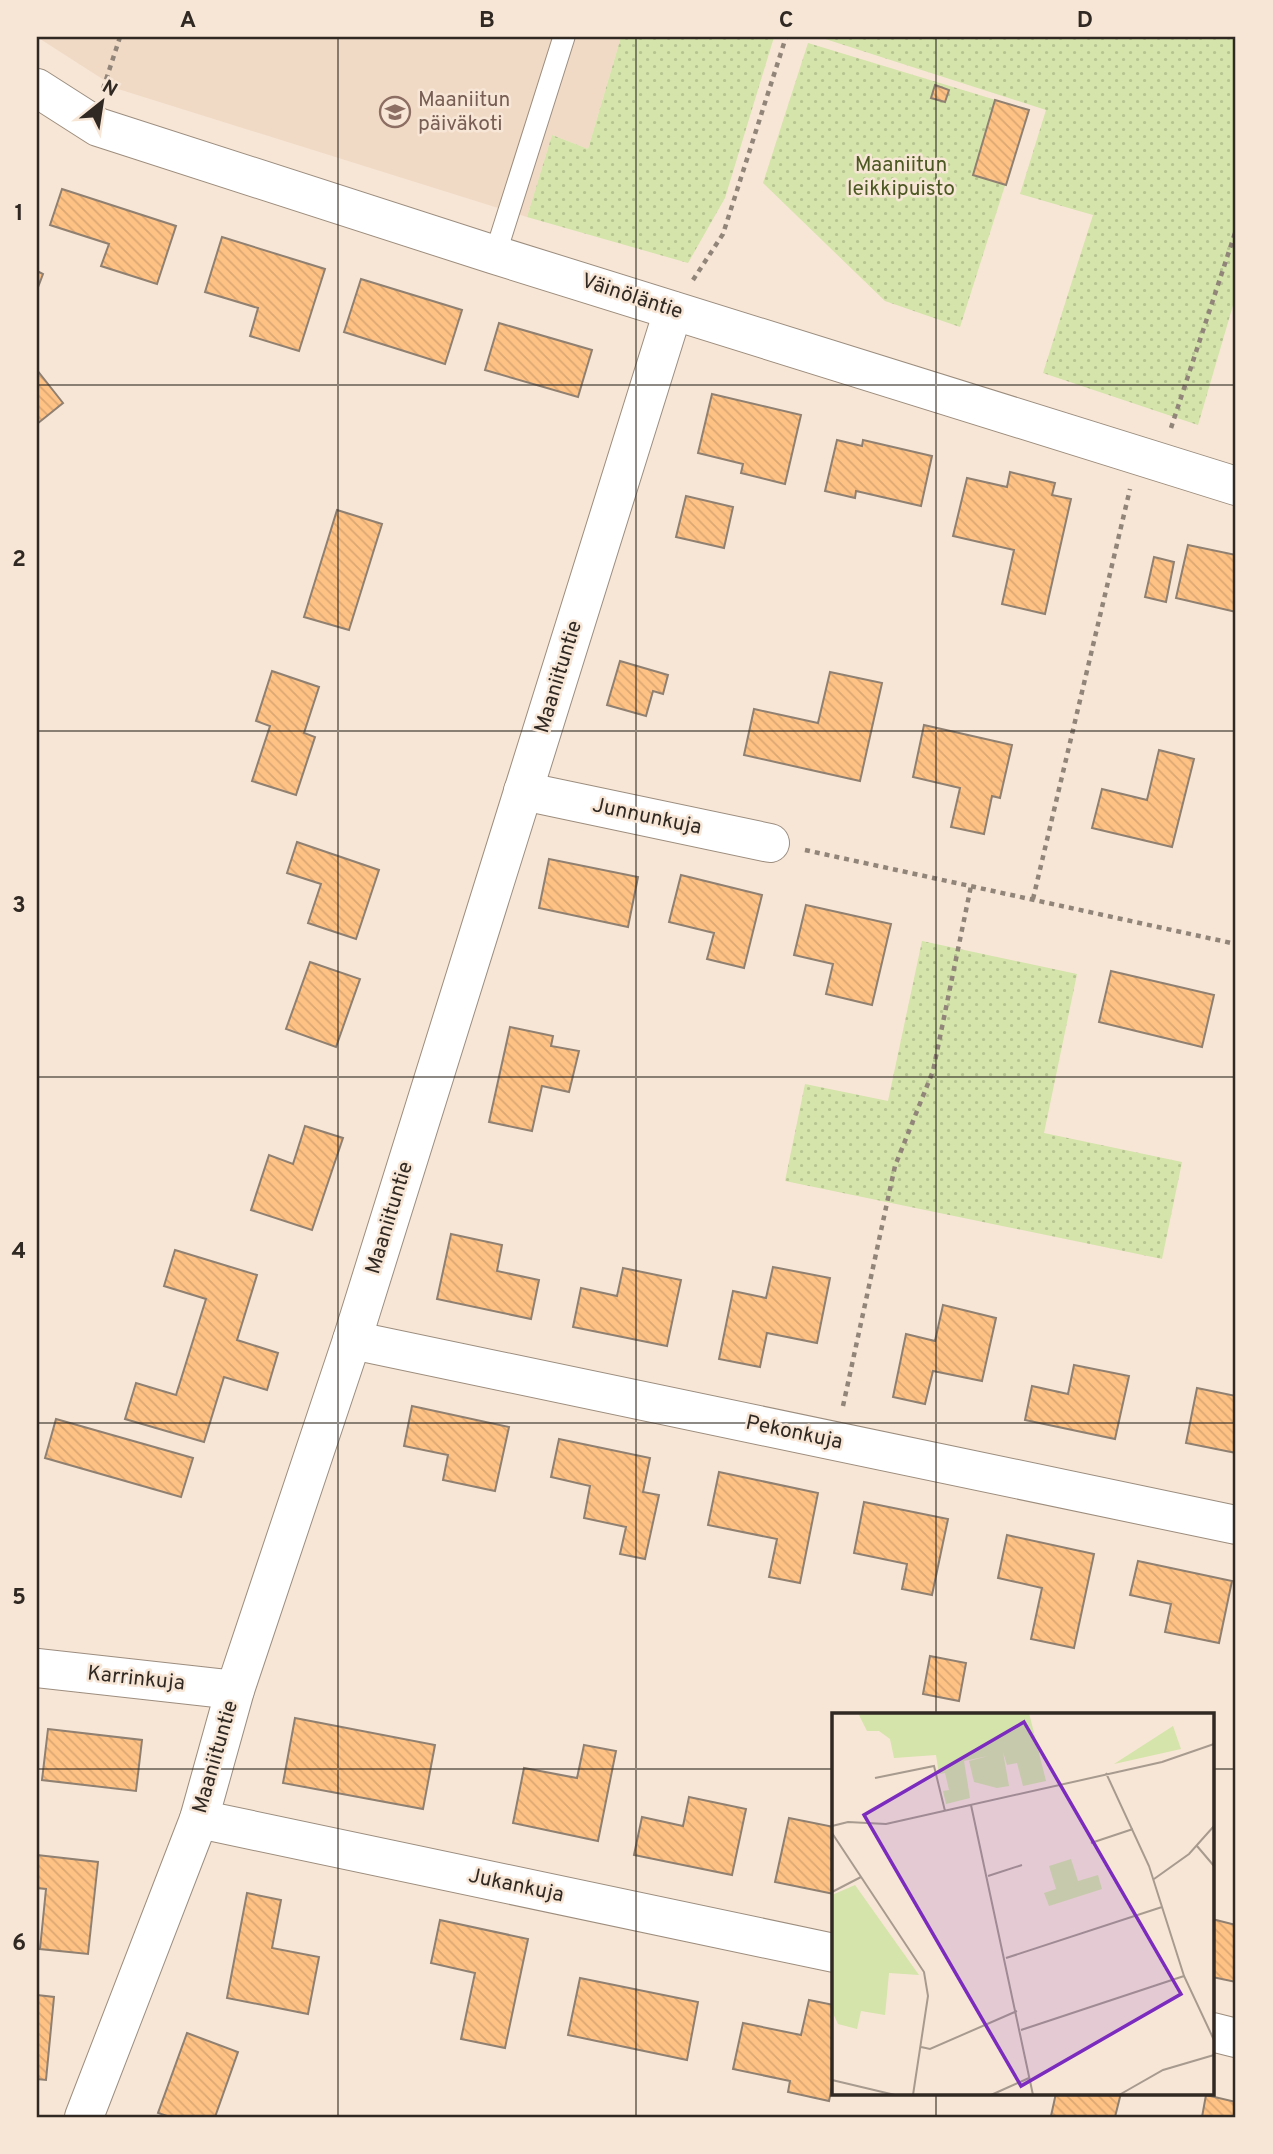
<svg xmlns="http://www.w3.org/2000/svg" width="1273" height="2154" viewBox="0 0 1273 2154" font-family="Overpass,sans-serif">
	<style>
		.built { fill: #f1dac5 }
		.park { fill: url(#park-dots) }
		.building { fill: url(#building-back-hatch); stroke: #8f8072; stroke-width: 2 }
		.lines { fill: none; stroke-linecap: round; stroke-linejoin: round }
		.lane-casing { stroke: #9c8d7e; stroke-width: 23 }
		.street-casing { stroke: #9c8d7e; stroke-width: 40 }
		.secondary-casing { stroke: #9c8d7e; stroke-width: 40 }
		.path { stroke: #91857a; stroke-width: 4.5; stroke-dasharray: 5 5; stroke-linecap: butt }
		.lane { stroke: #fff; stroke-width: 21 }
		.street { stroke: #fff; stroke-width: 38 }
		.secondary { stroke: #fff; stroke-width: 38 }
		.grid { fill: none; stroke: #302923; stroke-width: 2; stroke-opacity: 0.55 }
		.labels { text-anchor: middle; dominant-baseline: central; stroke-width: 5; stroke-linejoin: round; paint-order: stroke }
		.education-label { font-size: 21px; fill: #785e54; stroke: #f7e6d6; text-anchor: start }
		.park-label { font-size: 21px; fill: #4c5821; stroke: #f7e6d6 }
		.street-label { font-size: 21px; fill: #302923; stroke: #f7e6d6 }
		.inset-road { fill: none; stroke: #a79a8e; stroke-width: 2 }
		.view { fill: #7b2cbf; fill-opacity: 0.15; stroke: #7b2cbf; stroke-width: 3.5 }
		.inset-edge { fill: none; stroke: #302923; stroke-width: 3.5 }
		.neatline { fill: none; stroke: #302923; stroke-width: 2.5 }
		.grid-label { font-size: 23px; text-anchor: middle; font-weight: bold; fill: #302923 }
	</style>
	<defs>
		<pattern id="park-dots" width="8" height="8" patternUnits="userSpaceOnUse" patternTransform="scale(1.75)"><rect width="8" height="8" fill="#d4e4aa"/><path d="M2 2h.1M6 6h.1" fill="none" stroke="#b6c492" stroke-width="1.8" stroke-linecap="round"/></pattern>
		<pattern id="building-back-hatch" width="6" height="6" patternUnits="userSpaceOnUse" patternTransform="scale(1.75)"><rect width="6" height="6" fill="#ffc285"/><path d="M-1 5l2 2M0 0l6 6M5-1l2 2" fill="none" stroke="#dba773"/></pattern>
	</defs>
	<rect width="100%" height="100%" fill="#f7e6d6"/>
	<polygon class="built" points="37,37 621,37 588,149 552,135 527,217 118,89"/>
	<g class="park">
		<polygon points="621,37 774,37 725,198 688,263 527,217 552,135 588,149"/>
		<polygon points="819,37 1236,37 1236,295 1198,425 1043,373 1093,215 1020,194 1046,110"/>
		<polygon points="808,43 1029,110 960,327 885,301 763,183"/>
		<polygon points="922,941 1077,974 1044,1133 1182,1162 1162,1259 785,1181 805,1084 888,1101"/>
	</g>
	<g class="building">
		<polygon points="935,85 949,90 945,102 931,98"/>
		<polygon points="995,100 1029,110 1006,185 973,175"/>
		<polygon points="62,189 176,226 157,284 101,266 109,244 50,225"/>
		<polygon points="222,237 325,269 299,351 250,336 258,308 205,292"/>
		<polygon points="37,271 43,274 37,290"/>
		<polygon points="361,279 462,310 445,364 344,332"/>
		<polygon points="499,323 592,350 578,397 485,370"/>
		<polygon points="37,370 63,403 37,424"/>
		<polygon points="712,394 801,415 785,484 741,473 743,464 698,453"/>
		<polygon points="837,440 862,446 863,440 932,456 921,506 856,491 855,498 825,491"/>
		<polygon points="1010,472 1055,483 1052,495 1071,499 1045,614 1002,604 1014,550 953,536 967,478 1007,487"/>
		<polygon points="686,496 733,507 724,548 676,537"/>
		<polygon points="337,510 382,524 349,630 304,617"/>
		<polygon points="1188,545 1236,555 1236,612 1176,598"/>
		<polygon points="1154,557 1174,562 1166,602 1145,597"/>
		<polygon points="620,661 668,675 663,694 653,691 646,716 607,705"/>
		<polygon points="272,671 319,687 304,733 315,737 296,795 252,781 270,726 256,721"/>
		<polygon points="830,672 882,683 860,781 744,755 754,709 818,723"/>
		<polygon points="924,725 1012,745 1000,798 992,796 984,834 951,827 960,788 913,777"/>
		<polygon points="1159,750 1194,759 1172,847 1092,828 1102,789 1147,800"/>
		<polygon points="297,842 379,870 356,939 308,923 321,884 287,873"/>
		<polygon points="549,859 638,877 628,927 539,908"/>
		<polygon points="681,875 762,895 744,968 707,959 714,933 669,922"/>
		<polygon points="806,905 891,924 872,1005 826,994 833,964 794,955"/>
		<polygon points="310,962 360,979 336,1047 286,1029"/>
		<polygon points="1111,971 1214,995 1202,1047 1099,1022"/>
		<polygon points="510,1027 553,1036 551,1046 579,1051 569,1092 542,1086 532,1131 489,1122"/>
		<polygon points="305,1126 343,1138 312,1230 251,1210 269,1155 293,1164"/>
		<polygon points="451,1234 502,1245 497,1271 539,1280 531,1319 437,1299"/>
		<polygon points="175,1250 257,1275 237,1340 278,1353 267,1390 224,1377 204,1442 125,1419 136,1383 176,1395 206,1299 164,1286"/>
		<polygon points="773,1267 830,1278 817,1343 767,1333 760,1367 719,1359 733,1291 766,1298"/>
		<polygon points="623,1268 681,1280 667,1346 573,1327 581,1288 617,1296"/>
		<polygon points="943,1305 996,1318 982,1381 933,1371 925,1404 893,1397 906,1334 935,1341"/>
		<polygon points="1074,1365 1129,1376 1115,1439 1025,1420 1032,1386 1068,1394"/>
		<polygon points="1197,1388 1236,1396 1236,1453 1186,1443"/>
		<polygon points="412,1406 509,1427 495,1491 443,1480 448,1455 404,1446"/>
		<polygon points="56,1419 193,1458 181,1497 45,1458"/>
		<polygon points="559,1439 650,1458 643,1492 659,1495 645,1559 620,1554 626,1527 584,1518 590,1486 551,1477"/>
		<polygon points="719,1472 818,1493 800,1583 769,1577 777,1539 708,1525"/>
		<polygon points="864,1502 948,1519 932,1595 902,1589 907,1564 854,1553"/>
		<polygon points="1007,1535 1094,1554 1074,1648 1031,1639 1042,1588 998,1578"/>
		<polygon points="1138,1561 1232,1581 1219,1643 1165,1632 1171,1604 1130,1595"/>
		<polygon points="930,1656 966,1663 959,1701 923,1694"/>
		<polygon points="295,1718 435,1745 423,1809 283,1783"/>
		<polygon points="48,1729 142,1740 136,1791 42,1780"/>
		<polygon points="584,1745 616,1751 598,1841 513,1823 524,1768 577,1778"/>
		<polygon points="689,1797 746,1809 732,1875 634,1855 642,1817 683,1826"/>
		<polygon points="789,1818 834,1827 834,1894 775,1882"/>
		<polygon points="37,1855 98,1862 88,1954 40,1949 46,1889 37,1888"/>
		<polygon points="247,1893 281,1900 272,1948 319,1957 308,2014 227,1998"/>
		<polygon points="1212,1919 1236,1925 1236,1982 1212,1977"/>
		<polygon points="440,1920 528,1939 505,2048 461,2039 475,1973 431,1963"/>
		<polygon points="580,1978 698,2002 687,2060 568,2035"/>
		<polygon points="37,1995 54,1997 46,2080 37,2079"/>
		<polygon points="809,2000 834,2005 834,2077 829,2101 788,2092 790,2081 733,2069 743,2023 801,2035"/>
		<polygon points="187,2033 238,2052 215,2117 170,2117 158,2113"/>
		<polygon points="1056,2093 1121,2093 1115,2117 1051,2116"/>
		<polygon points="1206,2095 1236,2102 1236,2117 1202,2117"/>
	</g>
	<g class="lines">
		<g class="lane-casing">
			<polyline id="lane" points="495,255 564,37"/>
		</g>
		<g class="street-casing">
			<g id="street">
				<polyline points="523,791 770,843"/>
				<polyline points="352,1340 1236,1525"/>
				<polyline points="37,1668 235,1690"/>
				<polyline points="199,1819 834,1953"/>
				<polyline points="1212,2032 1236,2038"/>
				<polyline points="84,2117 199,1819 235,1690 352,1340 673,311"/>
			</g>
		</g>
		<g class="secondary-casing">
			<polyline id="secondary" points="37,88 98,127 495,255 1236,486"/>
		</g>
		<g class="path">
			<polyline points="103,89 120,37"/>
			<polyline points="693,280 723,234 786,37"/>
			<polyline points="1171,428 1236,230"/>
			<polyline points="805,850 1236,944"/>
			<polyline points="1033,899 1130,489"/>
			<polyline points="843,1406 895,1166 933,1071 971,886"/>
		</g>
		<use href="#lane" class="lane"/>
		<use href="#street" class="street"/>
		<use href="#secondary" class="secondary"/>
	</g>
	<path class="grid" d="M338,37v2080M636,37v2080M936,37v1678M37,385h1199M37,731h1199M37,1077h1199M37,1423h1199M37,1769h797M1212,1769h24M936,2093v24"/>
	<defs>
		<g id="school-ring" transform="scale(1.575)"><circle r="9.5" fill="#f7e6d6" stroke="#8d6e63" stroke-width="1.5"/><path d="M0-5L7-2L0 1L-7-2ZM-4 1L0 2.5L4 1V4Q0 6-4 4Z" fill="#8d6e63"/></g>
	</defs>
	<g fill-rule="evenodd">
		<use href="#school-ring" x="395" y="112"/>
	</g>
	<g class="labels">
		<g class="education-label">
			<text x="418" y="100">Maaniitun<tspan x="418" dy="24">päiväkoti</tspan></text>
		</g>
		<g class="park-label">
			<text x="901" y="165">Maaniitun<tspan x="901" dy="24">leikkipuisto</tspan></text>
		</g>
		<g class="street-label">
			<text transform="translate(632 297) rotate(18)">Väinöläntie</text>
			<text transform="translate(559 677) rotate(-73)">Maaniituntie</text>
			<text transform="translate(647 817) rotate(12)">Junnunkuja</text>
			<text transform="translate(390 1218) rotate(-73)">Maaniituntie</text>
			<text transform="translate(794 1433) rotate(12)">Pekonkuja</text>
			<text transform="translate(136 1679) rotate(6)">Karrinkuja</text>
			<text transform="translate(216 1757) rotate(-74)">Maaniituntie</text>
			<text transform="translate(516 1886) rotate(12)">Jukankuja</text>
		</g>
	</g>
	<g transform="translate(832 1713)">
		<rect width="382" height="382" fill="#f7e6d6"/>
		<path d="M341,13l8,23 -67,15zM23,172l64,90 -30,-2 -4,42 -24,-4 -4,18 -19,-5 -6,-13v-116z" fill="#d4e4aa"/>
		<path d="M26,0h171l17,68 -23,5 -6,-23 -10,2 -4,-13 6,34 -12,2 -23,-6 -5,-21 19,-5 -24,5 6,37 -24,6 -3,-13 6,-1 -4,-17 -6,1 -3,-19 -42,3 -4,-19 -11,-8h-12zM239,146l7,22 20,-6 4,14 -53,17 -5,-13 12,-4 -7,-23z" fill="#d4e4aa"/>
		<path class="inset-road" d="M274,60l43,93 35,110 30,64M43,65l59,-12 11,45M139,92l62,290M0,113l16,-4 38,2 276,-62 52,-18M0,120l92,139 4,24 -15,99M259,130l42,-14M365,133l17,20M156,163l34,-11M322,166l35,-25 25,-28M0,179l29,-15M174,245l156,-51M189,317l163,-54M89,334l9,2 87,-38M0,367l63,15M159,382l38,-17M287,382l44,-25 51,-15"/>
		<path class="view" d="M192,9l157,272 -160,92 -157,-271z"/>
		<rect width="382" height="382" class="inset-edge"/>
	</g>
	<rect width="1273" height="2154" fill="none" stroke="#f7e6d6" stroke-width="77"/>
	<g transform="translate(102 102) rotate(30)" stroke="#f7e6d6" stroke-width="5" paint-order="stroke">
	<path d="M0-5L12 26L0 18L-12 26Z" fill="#302923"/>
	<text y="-10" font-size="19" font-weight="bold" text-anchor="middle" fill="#302923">N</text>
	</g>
	<rect x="38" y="38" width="1196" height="2078" class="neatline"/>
	<g class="grid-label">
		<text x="188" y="27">A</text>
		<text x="487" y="27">B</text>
		<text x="786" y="27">C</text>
		<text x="1085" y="27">D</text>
		<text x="19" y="220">1</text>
		<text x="19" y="566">2</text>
		<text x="19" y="912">3</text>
		<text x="19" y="1258">4</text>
		<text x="19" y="1604">5</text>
		<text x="19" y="1950">6</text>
	</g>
</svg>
